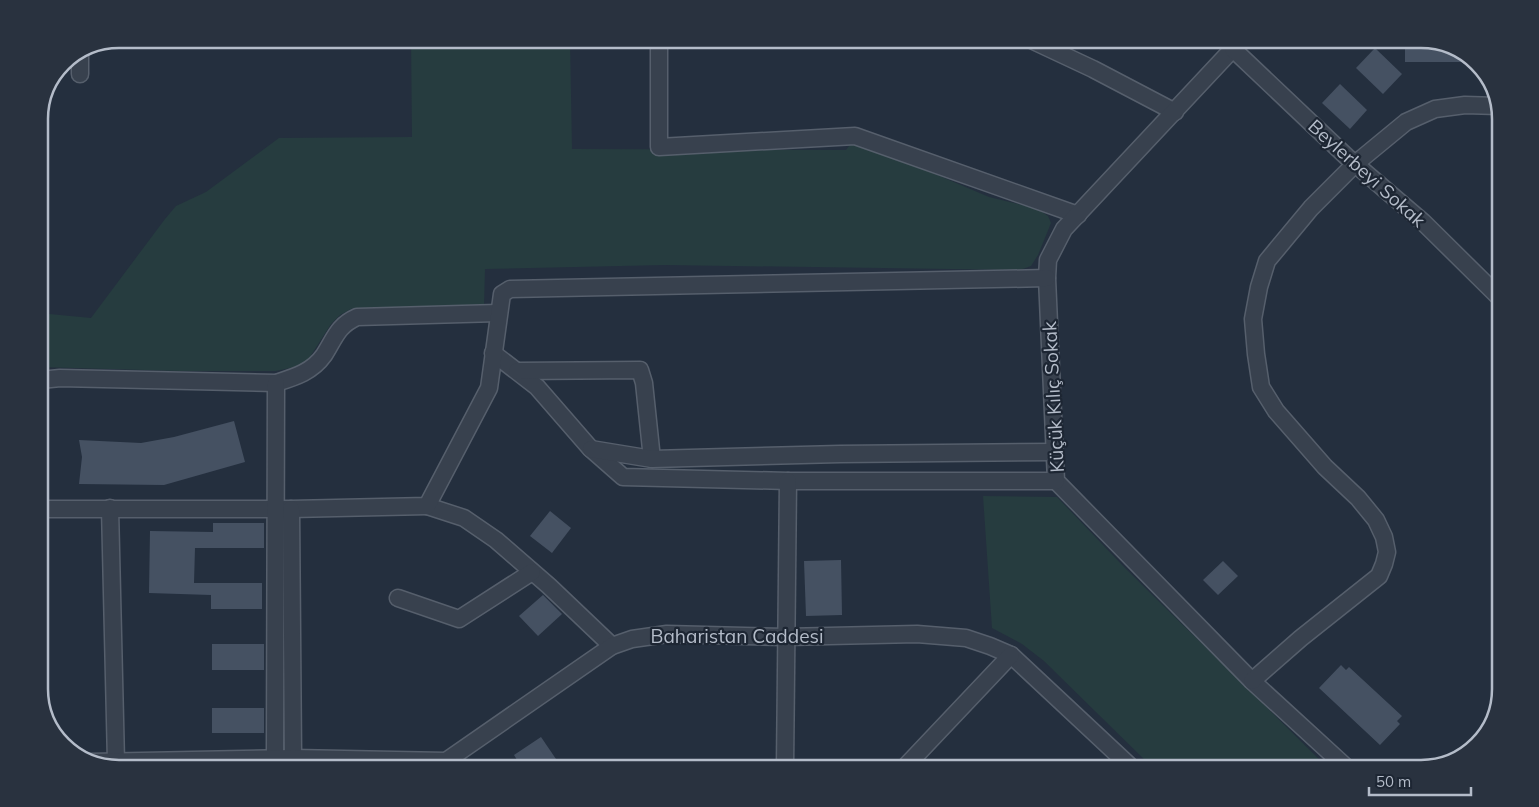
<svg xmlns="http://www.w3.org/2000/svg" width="1539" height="807" viewBox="0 0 1539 807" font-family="Mulish,sans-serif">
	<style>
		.green { fill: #263c3f }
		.building { fill: #455162 }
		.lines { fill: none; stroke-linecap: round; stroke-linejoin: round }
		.minor-casing { stroke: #565f6c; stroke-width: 19 }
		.minor { stroke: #38414e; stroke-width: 16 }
		.labels { text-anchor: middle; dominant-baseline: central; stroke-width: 4.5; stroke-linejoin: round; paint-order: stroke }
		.street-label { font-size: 19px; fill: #b4bcc9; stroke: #1d2633 }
		.rim { fill: none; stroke: #b4bcc9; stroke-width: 2.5 }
	</style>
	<rect width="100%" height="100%" fill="#242f3e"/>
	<g class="green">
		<polygon points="411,39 570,39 572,149 846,150 853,141 876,149 989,197 1038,209 1048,216 1051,223 1038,255 1031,266 1020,270 665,265 485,269 484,307 353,308 340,315 331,324 308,360 295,367 276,371 179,371 39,367 39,313 91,318 165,219 176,206 206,192 279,138 412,137"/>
		<polygon points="983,496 1057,497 1125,568 1328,768 1153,768 1044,661 1022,644 992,628"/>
	</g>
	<g class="building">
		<polygon points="1405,39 1420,39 1456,47 1472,62 1405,62"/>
		<polygon points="1375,48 1402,74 1383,94 1356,68"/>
		<polygon points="1340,84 1367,110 1350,129 1322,103"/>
		<polygon points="234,421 245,462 164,485 79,484 82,457 79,440 141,443 174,437"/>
		<polygon points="550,511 571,528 552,553 530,536"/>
		<polygon points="213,523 264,523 264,548 195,548 194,583 262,583 262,609 211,609 211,595 149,593 150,531 213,532"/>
		<polygon points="841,560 842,615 806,616 804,561"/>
		<polygon points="1223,561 1238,576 1218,595 1203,580"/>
		<polygon points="543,595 562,614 538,636 519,616"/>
		<rect x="212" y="644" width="52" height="26"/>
		<polygon points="1341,665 1346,670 1349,667 1402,716 1397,721 1400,724 1380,745 1319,688"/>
		<rect x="212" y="708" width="52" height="25"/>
		<polygon points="541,737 556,759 542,768 522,768 514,755"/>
	</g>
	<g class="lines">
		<g class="minor-casing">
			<g id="minor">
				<polyline points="659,39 659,147 855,136 1078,215"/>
				<polyline points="1029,39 1093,69 1175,112"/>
				<polyline points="1242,39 1064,229 1048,260 1047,278 1056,481 1252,681 1347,768"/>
				<polyline points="1233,49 1347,157 1423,222 1500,298"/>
				<polyline points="80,74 80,55"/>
				<polyline points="493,353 537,387 590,448 623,477 788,481 1056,481"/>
				<polyline points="517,371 640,370 644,383 652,459"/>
				<path d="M39,384l2,-4 19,-2 216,5c19,-6 36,-11 48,-28 11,-17 13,-29 33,-38l141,-4"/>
				<polyline points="591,449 652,459 840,454 1055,452"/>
				<polyline points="427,506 464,518 496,540 549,586 612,646"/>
				<polyline points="110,508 116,762"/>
				<polyline points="39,509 291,509 427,506 489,388 502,294 510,289 1047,278"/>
				<polyline points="291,509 293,758"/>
				<polyline points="398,598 459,619 532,572"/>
				<polyline points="1252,681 1301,638 1379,576 1384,564 1387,552 1384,537 1376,520 1358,498 1325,467 1276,411 1261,387 1256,354 1253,319 1259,287 1267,261 1311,208 1355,164 1406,122 1435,109 1465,105 1498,106"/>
				<polyline points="275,759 276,383"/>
				<polyline points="91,762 293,758 446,761 612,646 632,639 667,634 785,637 917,634 966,638 990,646 1011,655 1132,768"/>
				<polyline points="785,768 788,481"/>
				<polyline points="904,768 1011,655"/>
			</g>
		</g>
		<use href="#minor" class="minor"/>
	</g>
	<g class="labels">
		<g class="street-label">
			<text transform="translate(1367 173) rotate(42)">Beylerbeyi Sokak</text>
			<text transform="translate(1053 397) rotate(-93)">Küçük Kılıç Sokak</text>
			<text x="737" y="636">Baharistan Caddesi</text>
		</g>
	</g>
	<path d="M0 0H1539V807H0ZM119 48H1421A71 71 0 0 1 1492 119V689A71 71 0 0 1 1421 760H119A71 71 0 0 1 48 689V119A71 71 0 0 1 119 48Z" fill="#29323f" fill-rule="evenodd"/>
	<path class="rim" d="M119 48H1421A71 71 0 0 1 1492 119V689A71 71 0 0 1 1421 760H119A71 71 0 0 1 48 689V119A71 71 0 0 1 119 48Z"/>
	<path d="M1369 787v8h102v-8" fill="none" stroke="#b4bcc9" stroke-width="2.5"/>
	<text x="1376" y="787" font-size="15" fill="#b4bcc9" stroke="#1d2633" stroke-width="4" paint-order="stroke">50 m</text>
</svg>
